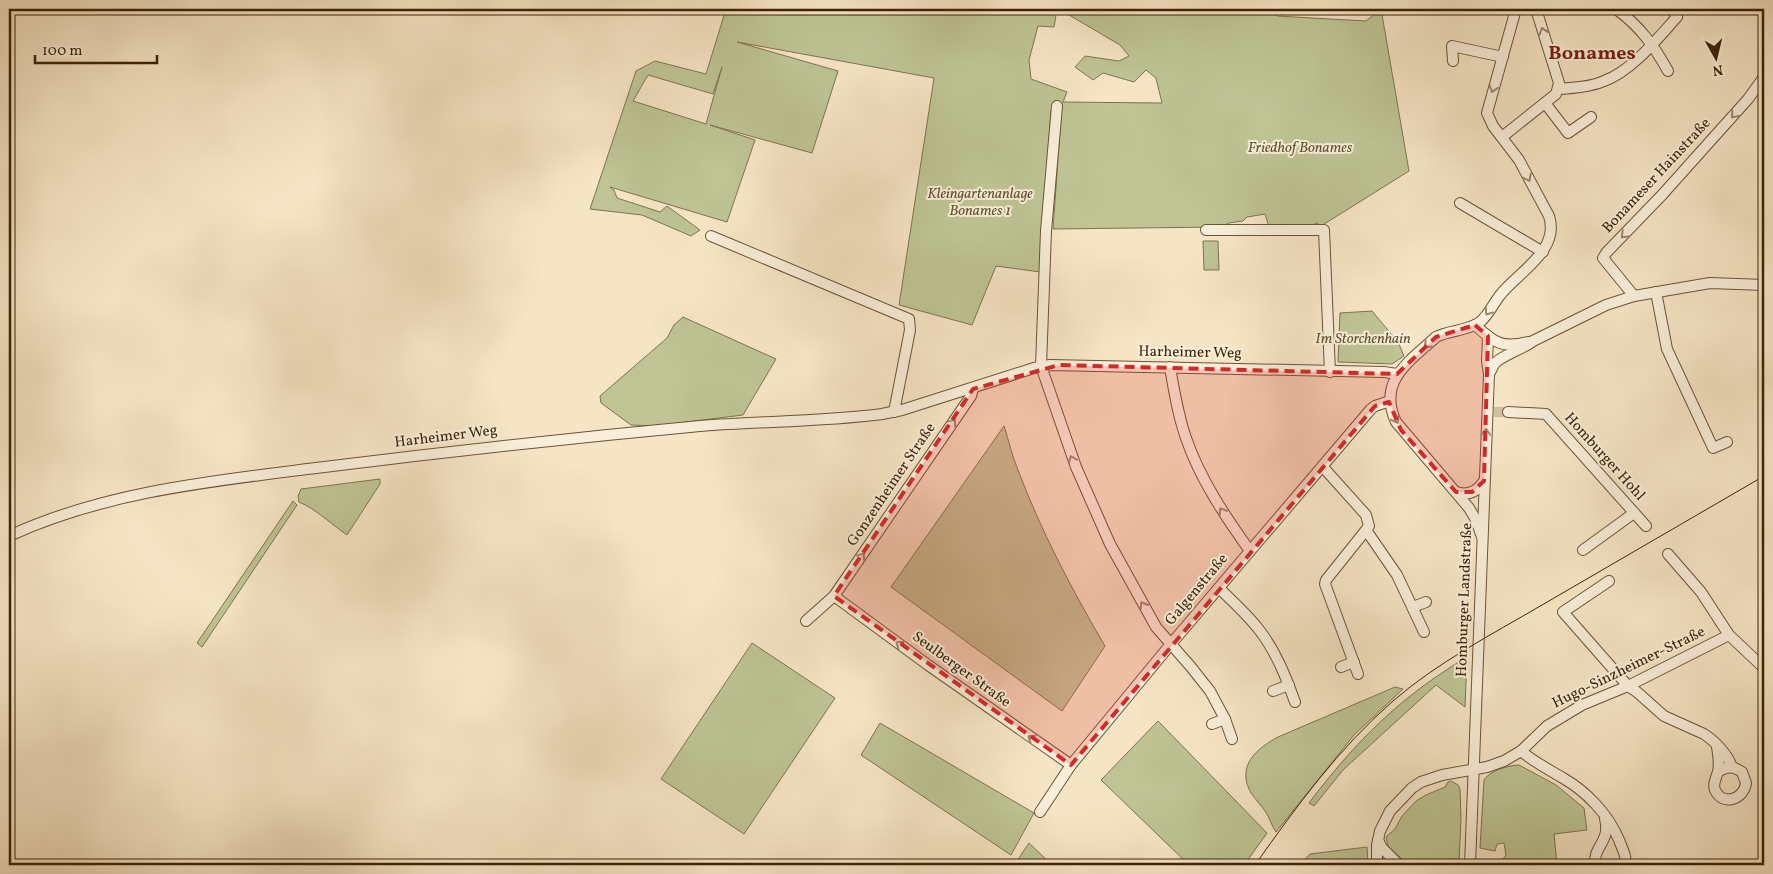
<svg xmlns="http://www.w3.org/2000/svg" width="1773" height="874" viewBox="0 0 1773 874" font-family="Vollkorn,serif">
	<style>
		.green { fill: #bec494; stroke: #7c744e; fill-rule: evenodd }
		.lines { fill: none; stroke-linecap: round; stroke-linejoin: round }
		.minor-tunnel { stroke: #d1be9f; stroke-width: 10; stroke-dasharray: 10 5; stroke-linecap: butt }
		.minor-casing { stroke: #6a5436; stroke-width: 12 }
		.minor { stroke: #f9eed9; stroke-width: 10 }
		.tram { stroke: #3b2307; stroke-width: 1 }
		.oneway { stroke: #9a8870 }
		.marked { fill: #d62828; fill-opacity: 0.2; stroke: #d62828; stroke-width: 4; stroke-dasharray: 10 6; stroke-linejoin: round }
		.labels { text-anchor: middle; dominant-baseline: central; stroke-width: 4; stroke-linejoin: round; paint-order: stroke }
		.park-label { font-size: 15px; font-style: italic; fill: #625331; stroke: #f9eed9 }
		.street-label { font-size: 15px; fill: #3b2307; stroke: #f9eed9 }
		.district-label { font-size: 20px; font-weight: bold; fill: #7a1f14; stroke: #f9eed9 }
	</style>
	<rect width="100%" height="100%" fill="#f6e5c5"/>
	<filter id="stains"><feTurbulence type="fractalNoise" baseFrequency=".004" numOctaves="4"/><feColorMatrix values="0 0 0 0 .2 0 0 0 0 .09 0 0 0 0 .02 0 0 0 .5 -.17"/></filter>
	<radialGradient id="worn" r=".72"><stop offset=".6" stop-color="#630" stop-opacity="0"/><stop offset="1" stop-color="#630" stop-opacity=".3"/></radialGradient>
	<g class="green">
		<path d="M726,9h331l-3,18 -16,-1 -9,34 2,19 36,13 -4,10 99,1 -6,-25 -10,-8 -12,12 -31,-9 -10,7 -18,-13 10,-11 34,5 10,-5 -9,-11 -61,-36h213l5,7 89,5 15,-12 28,162 -88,55 -4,-3 -9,4h-39l-4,-13 -18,3 -4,4 -14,2 -8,4 -168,2 9,-126 -11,7 -11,162 -44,-6 -24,59 -73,-20 35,-227 -197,-36 101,29 -26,82 -102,-28 45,15 -28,82 -117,-35 4,3 3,8 43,14 7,-6 33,24 -9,6 -49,-21 -52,-6 46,-138 19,-10 51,13zM722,67l-16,57 -73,-23 15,-26 65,19z"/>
		<polygon points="1203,241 1218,241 1219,270 1204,270"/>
		<polygon points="1372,311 1398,342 1404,356 1392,364 1338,362 1340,313"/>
		<polygon points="683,317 776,359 743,415 654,426 631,425 601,403 600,396 667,338 674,325"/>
		<path d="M1004,426c5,15 8,30 14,44 23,61 54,120 87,176l-43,65 -171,-124z"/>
		<path d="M380,479v5l-33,51c-16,-11 -31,-26 -48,-33l-1,-6 3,-7z"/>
		<polygon points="293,501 297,505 202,647 197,643"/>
		<polygon points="752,643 835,698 744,834 661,779"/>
		<path d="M1467,657l-2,50 -29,-22 -93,85 -29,36 -5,-3c47,-62 91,-106 158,-146z"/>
		<path d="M1395,687l8,2 -49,46 -78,97c-5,-7 -6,-14 -11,-21 -4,-6 -10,-12 -14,-18 -15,-27 5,-44 27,-56z"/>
		<polygon points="1158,721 1267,833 1244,865 1189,865 1101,780"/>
		<polygon points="880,723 1034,813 1011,855 861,755"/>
		<path d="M1519,765l37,20 28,23 3,22 -33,4 3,30 18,-3v4h-76l7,-10 -2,-12 -7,1 -2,7 -15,-3 4,-68c5,-9 25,-15 35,-15z"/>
		<polygon points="1451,781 1458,785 1460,789 1461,818 1459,865 1408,865 1388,846 1386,837 1395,829 1402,816 1416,801 1426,795 1445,787 1448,782"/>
		<polygon points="1029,843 1052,865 1021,865 1017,861"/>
		<polygon points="1367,847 1368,865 1300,865 1310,854"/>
	</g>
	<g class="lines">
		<polyline class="minor-tunnel" points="1494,412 1508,412"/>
		<g class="minor-casing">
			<g id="minor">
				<path d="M1616,9c24,17 38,37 52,62"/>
				<polyline points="1453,61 1452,46 1503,57"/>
				<path d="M1558,89c15,-1 32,-2 46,-8 28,-10 53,-42 73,-64l-5,-8"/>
				<polyline points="1545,103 1568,133 1591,117"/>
				<polyline points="1057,106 1046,231 1041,366 1076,467 1110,544 1156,627 1191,667 1210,691 1225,719 1232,739"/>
				<polyline points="1502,137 1556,94 1559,83 1536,9"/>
				<polyline points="1460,203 1543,252"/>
				<polyline points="1206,230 1324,230 1330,372"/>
				<polyline points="711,236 909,319 910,330 894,412"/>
				<polyline points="1656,292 1667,349 1713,448 1727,442"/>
				<polyline points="1634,296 1603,258 1606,253 1662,195 1748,99 1764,77"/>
				<path d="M1475,325c19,17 26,24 53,17"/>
				<path d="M1170,367c4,24 8,48 16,71 14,41 39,78 64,113"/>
				<path d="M1489,374c2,-3 4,-8 6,-11 8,-8 28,-14 38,-22l73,-36 28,-9 76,-13 54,2"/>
				<polyline points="1508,412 1546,414 1646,526"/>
				<polyline points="1323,467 1366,515 1369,526 1366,530 1397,575 1424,632"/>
				<path d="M1456,492c12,4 21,0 28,-11"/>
				<path d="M9,536c95,-44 203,-55 307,-68 128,-16 255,-30 384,-42 60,-5 121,-4 182,-12l20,-4 132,-42 16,-3 334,7 13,2"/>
				<path d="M1482,537l-6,-17 -7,-12 -73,-86c-19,-41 13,-60 40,-85 13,-7 32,-6 44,-15 9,-7 14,-20 21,-28 19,-23 59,-44 48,-78l-30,-56 -26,-34 -6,-13 29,-104"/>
				<polyline points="1583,550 1634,513"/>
				<polyline points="1668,554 1701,592 1729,635 1764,668"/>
				<path d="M1609,581l-46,31 65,74 9,6 27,24 40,18c11,7 24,21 28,33"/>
				<path d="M1219,588c14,14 29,27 41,43 16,21 26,46 35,71"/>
				<polyline points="834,596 928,665 1071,765"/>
				<polyline points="1413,607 1426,602"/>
				<polyline points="806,621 834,596 971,396 973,389"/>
				<polyline points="1341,667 1354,662"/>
				<polyline points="1358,674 1325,584 1326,580 1366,530"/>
				<polyline points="1273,691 1289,685"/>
				<polyline points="1212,724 1225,719"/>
				<path d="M1717,747c1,7 3,16 1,24 -1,7 -6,11 -3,19 8,17 29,9 31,-7l-4,-11c-9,-6 -15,-6 -24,0"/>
				<path d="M1521,751c13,11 27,18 42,27 24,14 45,36 56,62 3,8 8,17 7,25"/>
				<polyline points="1040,812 1071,765 1171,644 1371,409 1375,406 1390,401"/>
				<polyline points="1378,840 1382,848 1399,865"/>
				<polyline points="1377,865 1377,845 1380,831 1390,811 1412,788 1421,782 1442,775 1487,767 1504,761 1521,751 1547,726 1582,705 1628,686 1729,635"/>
				<polyline points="1470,865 1489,374 1487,361 1488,336"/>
				<path d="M1595,865c-2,-19 16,-23 10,-46"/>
			</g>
		</g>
		<use href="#minor" class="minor"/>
		<path class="tram" d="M1255,865c41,-58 84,-117 138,-164 45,-39 98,-66 149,-96 74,-43 148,-86 222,-129"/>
	</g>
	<defs><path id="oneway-chevron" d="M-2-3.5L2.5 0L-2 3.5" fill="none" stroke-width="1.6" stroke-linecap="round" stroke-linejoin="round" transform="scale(1.25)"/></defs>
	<g class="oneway">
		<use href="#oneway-chevron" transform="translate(1543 31) rotate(-107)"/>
		<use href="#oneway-chevron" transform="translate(1493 89) rotate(107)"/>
		<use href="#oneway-chevron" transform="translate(1734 115) rotate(131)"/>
		<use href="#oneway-chevron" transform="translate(1528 178) rotate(63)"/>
		<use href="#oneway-chevron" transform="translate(1624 235) rotate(136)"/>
		<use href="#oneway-chevron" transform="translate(1488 312) rotate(125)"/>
		<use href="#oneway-chevron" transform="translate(1427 345) rotate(136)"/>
		<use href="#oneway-chevron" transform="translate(1396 420) rotate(63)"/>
		<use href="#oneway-chevron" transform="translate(953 422) rotate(-56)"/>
		<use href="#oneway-chevron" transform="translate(1486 432) rotate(-87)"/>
		<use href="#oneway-chevron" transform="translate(1072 459) rotate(-111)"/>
		<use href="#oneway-chevron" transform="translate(1222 511) rotate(-121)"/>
		<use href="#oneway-chevron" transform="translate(862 556) rotate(-56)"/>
		<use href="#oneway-chevron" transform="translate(1143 605) rotate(-120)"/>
		<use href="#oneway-chevron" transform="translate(899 644) rotate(-144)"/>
		<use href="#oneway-chevron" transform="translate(1031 738) rotate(-145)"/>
	</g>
	<path class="marked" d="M1475,325l13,11 -4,145 -12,11h-16l-55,-62 -12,-28 -14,4 -304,359 -237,-169 139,-207 86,-24 338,9 39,-37z"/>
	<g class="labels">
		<g class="park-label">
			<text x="1300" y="148">Friedhof Bonames</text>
			<text x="980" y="194">Kleingartenanlage<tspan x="980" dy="17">Bonames 1</tspan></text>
			<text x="1363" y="339">Im Storchenhain</text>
		</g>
		<g class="street-label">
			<text transform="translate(1657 176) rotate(-47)">Bonameser Hainstraße</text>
			<text transform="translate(1190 353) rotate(1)">Harheimer Weg</text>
			<text transform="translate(446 437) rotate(-7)">Harheimer Weg</text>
			<text transform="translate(1604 457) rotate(48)">Homburger Hohl</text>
			<text transform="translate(892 485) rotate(-56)">Gonzenheimer Straße</text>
			<text transform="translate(1197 590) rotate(-50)">Galgenstraße</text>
			<text transform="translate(1465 600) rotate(-88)">Homburger Landstraße</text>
			<text transform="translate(1629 668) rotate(-26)">Hugo-Sinzheimer-Straße</text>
			<text transform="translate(961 670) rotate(36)">Seulberger Straße</text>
		</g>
		<g class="district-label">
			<text x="1592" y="54">Bonames</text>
		</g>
	</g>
	<rect width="1773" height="874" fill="none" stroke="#f6e5c5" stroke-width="30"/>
	<rect x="10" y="10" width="1753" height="854" fill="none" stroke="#3b2307" stroke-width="2.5"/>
	<rect x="15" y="15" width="1743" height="844" fill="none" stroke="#3b2307"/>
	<g transform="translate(1716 58) rotate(172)" stroke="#f9eed9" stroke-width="4" paint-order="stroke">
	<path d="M0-4L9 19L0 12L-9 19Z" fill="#3b2307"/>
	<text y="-8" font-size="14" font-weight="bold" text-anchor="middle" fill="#3b2307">N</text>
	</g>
	<path d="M35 55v8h122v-8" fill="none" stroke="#3b2307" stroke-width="2.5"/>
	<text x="42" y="55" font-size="15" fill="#3b2307" stroke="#f9eed9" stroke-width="4" paint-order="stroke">100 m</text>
	<rect width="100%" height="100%" filter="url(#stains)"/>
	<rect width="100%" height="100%" fill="url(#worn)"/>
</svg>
